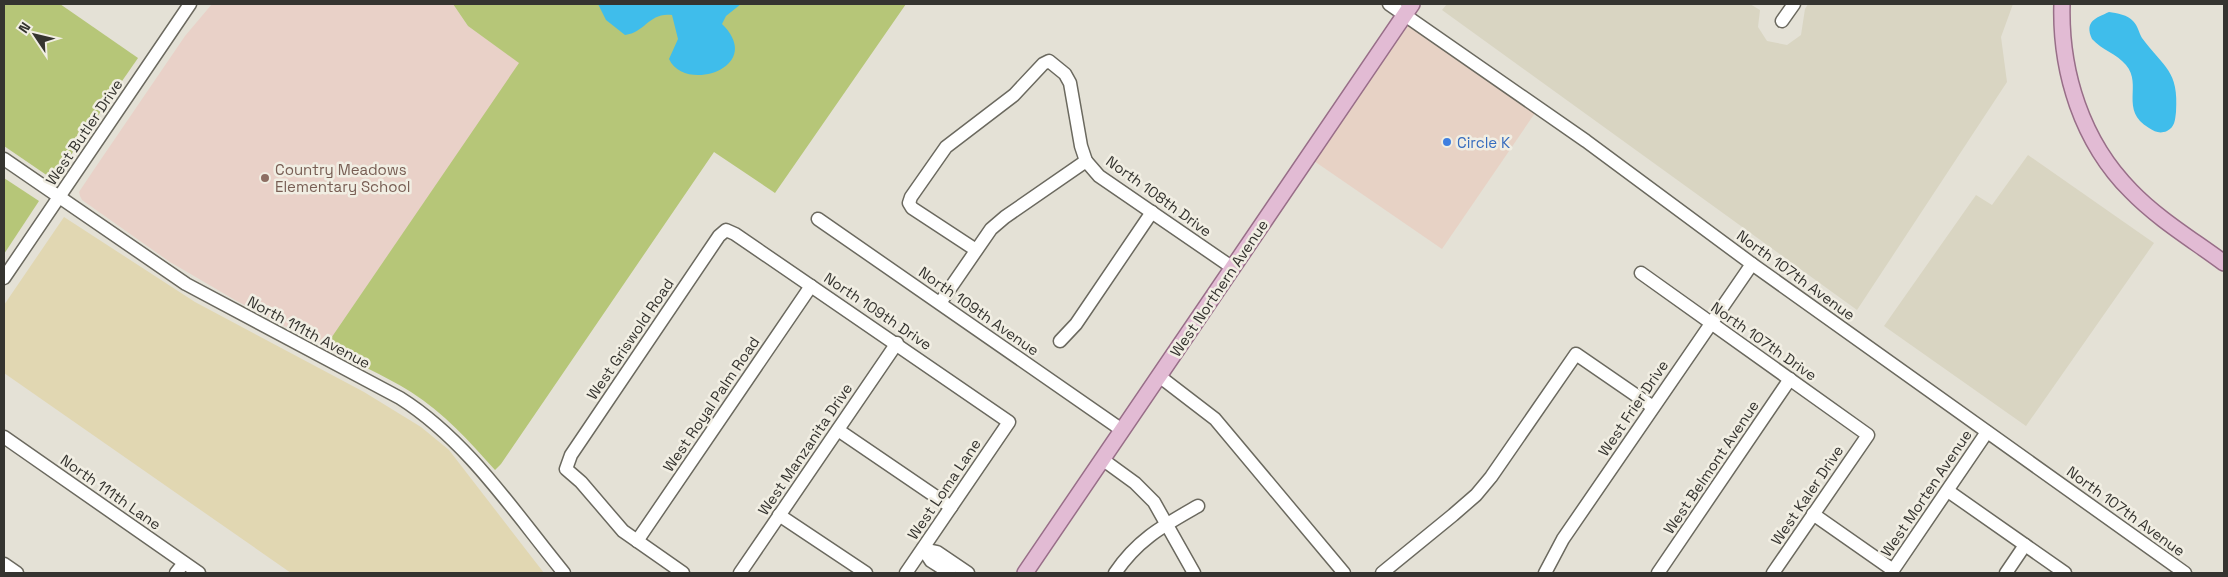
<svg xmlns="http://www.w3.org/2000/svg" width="2228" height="577" viewBox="0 0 2228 577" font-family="'Space Grotesk',sans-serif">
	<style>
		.commercial { fill: #e7d2c5 }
		.built { fill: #d9d5c2 }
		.education { fill: #e9d1c8 }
		.green { fill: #b6c678 }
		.sand { fill: #e1d7b2 }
		.water { fill: #3fbdeb }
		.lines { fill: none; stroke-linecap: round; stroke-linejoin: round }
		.minor-casing { stroke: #6b695f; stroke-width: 15 }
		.major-casing { stroke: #986e88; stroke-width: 18 }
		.minor { stroke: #fff; stroke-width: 12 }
		.major { stroke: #e2bbd4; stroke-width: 15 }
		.shop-dot { fill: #3f7fe0; stroke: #f1eee3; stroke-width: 2 }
		.education-dot { fill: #8d6e63; stroke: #f1eee3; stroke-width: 2 }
		.labels { text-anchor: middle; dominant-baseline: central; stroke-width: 5; stroke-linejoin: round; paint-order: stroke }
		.street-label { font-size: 15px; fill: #353430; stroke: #f1eee3 }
		.shop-label { font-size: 15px; fill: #366cbe; stroke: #f1eee3; text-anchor: start }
		.education-label { font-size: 15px; fill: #785e54; stroke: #f1eee3; text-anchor: start }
	</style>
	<rect width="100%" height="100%" fill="#e4e1d6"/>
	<polygon class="commercial" points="1406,24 1535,113 1442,249 1314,161"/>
	<g class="built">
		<polygon points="1447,4 1750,4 1760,10 1758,27 1767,41 1787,45 1801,35 1805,9 1808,4 2013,4 2001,37 2007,82 1857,310 1442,10"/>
		<polygon points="2028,155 2154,243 2026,426 1884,326 1976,195 1992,205"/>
	</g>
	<polygon class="education" points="212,4 453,4 468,26 520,63 325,347 235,300 170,262 82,200 80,196 79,192 95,168 185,36"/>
	<g class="green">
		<polygon points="4,4 60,4 138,58 59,172 49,176 45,174 4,146"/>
		<path d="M453,4h453l-131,189 -61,-41 -213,312 -6,6c-26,-29 -51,-57 -84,-78 -27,-17 -58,-30 -86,-45l194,-284 -51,-37z"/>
		<polygon points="4,178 39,201 4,254"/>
	</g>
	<polygon class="sand" points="64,217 195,302 364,392 421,427 449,450 544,573 291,573 4,373 4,305"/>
	<g class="water">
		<path d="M598,4h143l-15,12 -4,8c44,43 -37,70 -53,35l9,-20 -6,-24c-23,-3 -26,17 -47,20l-19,-15z"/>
		<path d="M2109,12c8,1 19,3 24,9 5,5 6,12 9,17 22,30 37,32 34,74 -1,8 -1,15 -9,19 -7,3 -12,1 -18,-3 -30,-18 -6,-43 -23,-63 -9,-11 -24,-15 -34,-26 -8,-18 4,-21 17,-27z"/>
	</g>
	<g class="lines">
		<g class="minor-casing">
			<g id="minor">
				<polyline points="1389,4 1586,141 1752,264 2185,573"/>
				<polyline points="1782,21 1794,4"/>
				<path d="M4,159l182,125 214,114c68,43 114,114 164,175"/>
				<polyline points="818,219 1122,430"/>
				<polyline points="976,250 912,208 909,203 911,197 946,147 1014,95 1043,64 1049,61 1065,74 1070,83 1081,146 1086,161 1099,176 1233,268"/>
				<polyline points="1641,273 1868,435 1773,573"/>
				<polyline points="4,278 190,4"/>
				<polyline points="940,303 991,229 1005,217 1086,161"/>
				<polyline points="1060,341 1076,324 1152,212"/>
				<polyline points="1159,376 1215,419 1344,573"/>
				<polyline points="838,430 951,507"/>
				<polyline points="4,437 199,573"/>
				<polyline points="1102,459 1135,483 1154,502 1194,573"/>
				<polyline points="1948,491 2065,573"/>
				<polyline points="1813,514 1893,570"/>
				<polyline points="779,515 866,573"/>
				<polyline points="637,541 811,286"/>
				<polyline points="923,549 937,552 968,573"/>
				<polyline points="923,549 931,561 950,573"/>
				<polyline points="4,564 17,573"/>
				<polyline points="176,573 184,563"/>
				<polyline points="683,573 623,531 581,482 566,469 571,455 719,236 726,230 735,234 1009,422 906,573"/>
				<polyline points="740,573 897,343"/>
				<path d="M1115,573c23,-34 48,-47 83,-67"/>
				<polyline points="1382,573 1453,515 1476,495 1491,477 1576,354 1653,407"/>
				<polyline points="1545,573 1563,539 1752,264"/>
				<polyline points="1658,573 1790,379"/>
				<polyline points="1891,573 1987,432"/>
				<polyline points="2006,573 2025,545"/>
			</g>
		</g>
		<g class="major-casing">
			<g id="major">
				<path d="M2062,4c-2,68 20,138 69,187 27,28 62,49 93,72"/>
				<polyline points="1025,573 1412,4"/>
			</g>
		</g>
		<use href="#minor" class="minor"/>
		<use href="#major" class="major"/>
	</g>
	<circle class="shop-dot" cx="1447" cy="142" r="5"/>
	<circle class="education-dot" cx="265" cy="178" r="5"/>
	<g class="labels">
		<g class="street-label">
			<text transform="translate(84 132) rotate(-56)">West Butler Drive</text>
			<text transform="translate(1159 196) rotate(36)">North 108th Drive</text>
			<text transform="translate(1796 275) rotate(36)">North 107th Avenue</text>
			<text transform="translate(1219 288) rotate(-56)">West Northern Avenue</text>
			<text transform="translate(878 311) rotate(34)">North 109th Drive</text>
			<text transform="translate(979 311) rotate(35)">North 109th Avenue</text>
			<text transform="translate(309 332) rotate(28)">North 111th Avenue</text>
			<text transform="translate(630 339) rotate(-56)">West Griswold Road</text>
			<text transform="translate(1764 341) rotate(35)">North 107th Drive</text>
			<text transform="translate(711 404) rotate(-56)">West Royal Palm Road</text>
			<text transform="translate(1633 408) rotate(-56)">West Frier Drive</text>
			<text transform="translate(805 449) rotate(-56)">West Manzanita Drive</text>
			<text transform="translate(1711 467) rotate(-56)">West Belmont Avenue</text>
			<text transform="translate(944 489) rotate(-56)">West Loma Lane</text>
			<text transform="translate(111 492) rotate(35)">North 111th Lane</text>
			<text transform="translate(1926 493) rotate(-56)">West Morten Avenue</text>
			<text transform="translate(1807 495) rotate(-56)">West Kaler Drive</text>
			<text transform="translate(2126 511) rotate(36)">North 107th Avenue</text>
		</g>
		<g class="shop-label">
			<text x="1457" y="142">Circle K</text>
		</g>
		<g class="education-label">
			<text x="275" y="169">Country Meadows<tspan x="275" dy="17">Elementary School</tspan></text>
		</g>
	</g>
	<rect width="2228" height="577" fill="none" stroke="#353430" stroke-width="10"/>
	<g transform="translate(35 35) rotate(305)" stroke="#f1eee3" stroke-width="4" paint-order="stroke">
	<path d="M0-4L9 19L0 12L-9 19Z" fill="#353430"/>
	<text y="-8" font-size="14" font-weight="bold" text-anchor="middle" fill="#353430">N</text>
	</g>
</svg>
